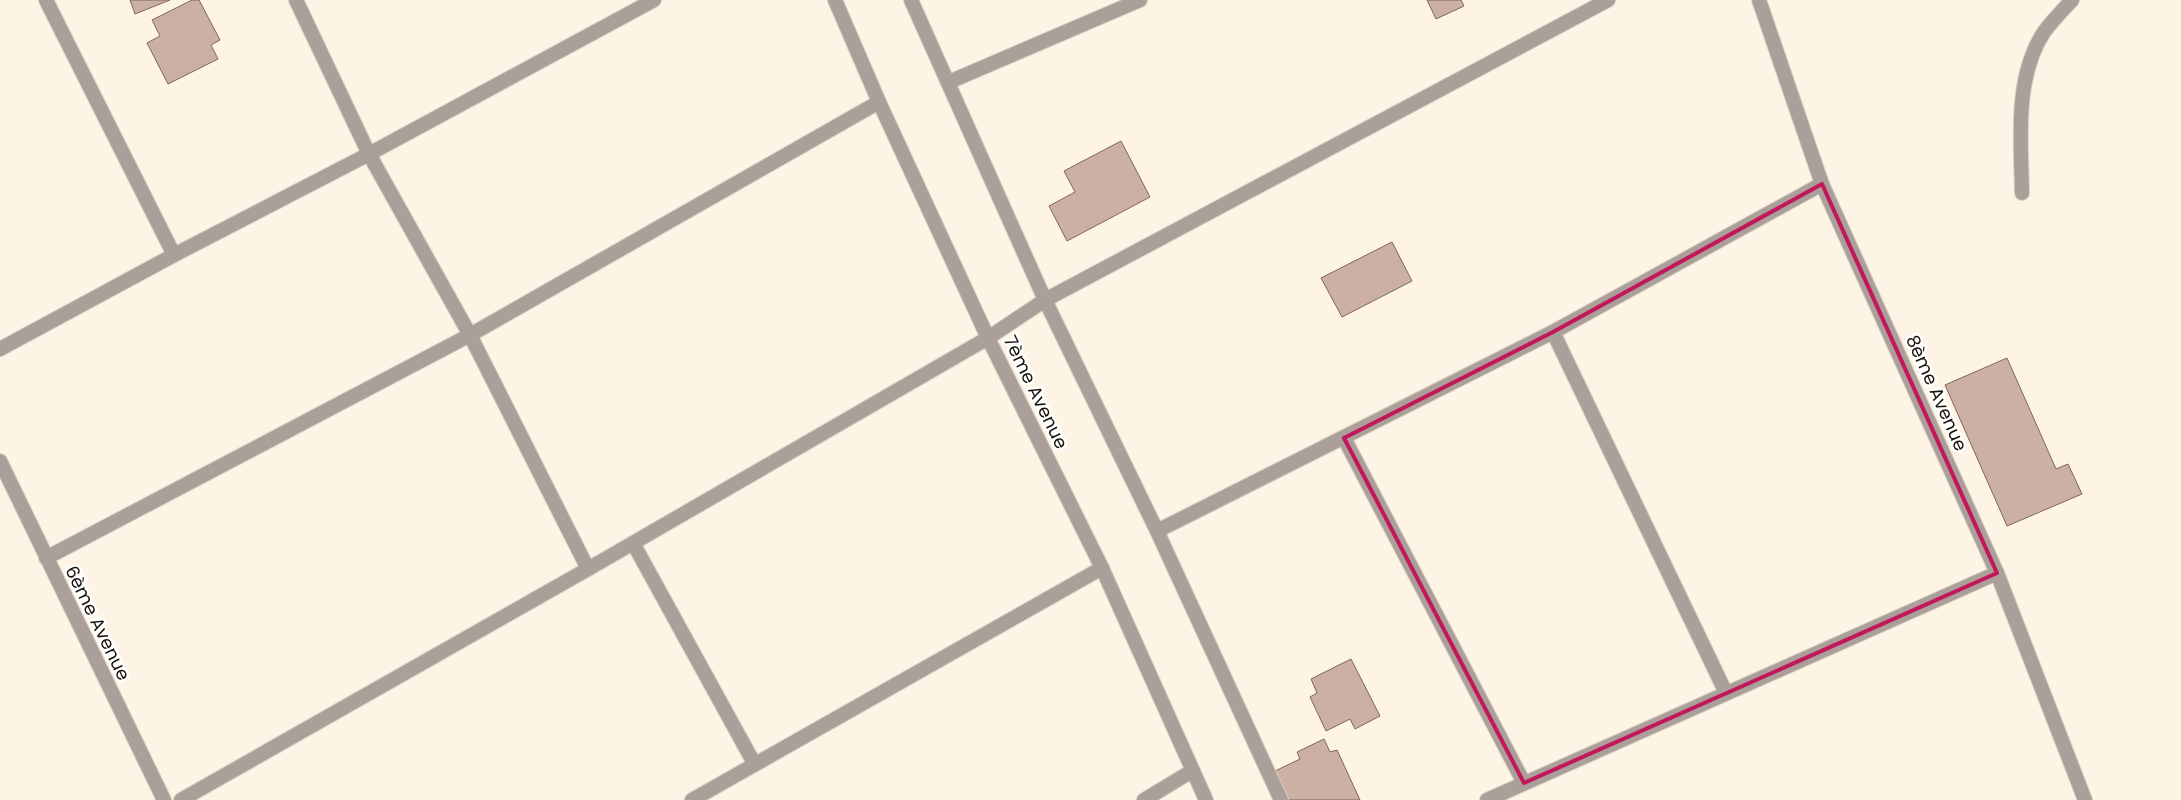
<svg xmlns="http://www.w3.org/2000/svg" width="2181" height="800" viewBox="0 0 2181 800" font-family="Poppins,sans-serif">
	<style>
		.building { fill: #ccb0a3; stroke: #7f665a }
		.lines { fill: none; stroke-linecap: round; stroke-linejoin: round }
		.minor-casing { stroke: #d8d0c2; stroke-width: 16 }
		.tertiary-casing { stroke: #d8d0c2; stroke-width: 16 }
		.minor { stroke: #ab9f99; stroke-width: 14 }
		.tertiary { stroke: #ab9f99; stroke-width: 14 }
		.marked { fill: none; stroke: #c2185b; stroke-width: 4; stroke-linejoin: round }
		.labels { text-anchor: middle; dominant-baseline: central; stroke-width: 5; stroke-linejoin: round; paint-order: stroke }
		.street-label { font-size: 18px; fill: #161108; stroke: #fff }
	</style>
	<rect width="100%" height="100%" fill="#fdf4e5"/>
	<g class="building">
		<polygon points="130,0 170,0 135,14"/>
		<polygon points="192,0 199,0 220,40 211,45 218,59 168,84 147,43 160,36 152,20"/>
		<polygon points="1427,0 1461,0 1464,6 1436,19"/>
		<polygon points="1121,141 1150,197 1067,241 1049,206 1075,192 1064,171"/>
		<polygon points="1392,242 1412,281 1342,317 1321,278"/>
		<polygon points="2007,358 2056,469 2068,464 2082,494 2007,526 1945,385"/>
		<polygon points="1351,659 1380,716 1355,729 1350,719 1326,731 1310,697 1317,693 1311,679"/>
		<polygon points="1324,739 1330,752 1337,750 1360,800 1289,800 1275,771 1300,759 1297,752"/>
	</g>
	<g class="lines">
		<g class="minor-casing">
			<g id="minor">
				<polyline points="46,0 174,255"/>
				<polyline points="296,0 369,154 470,335 588,569"/>
				<polyline points="1759,0 1822,184 1997,573 2085,800"/>
				<polyline points="949,82 1140,0"/>
				<path d="M2022,193c-1,-53 -8,-115 22,-161 8,-11 19,-22 28,-32"/>
				<polyline points="1553,332 1726,693"/>
				<polyline points="0,349 174,255 369,154 654,0"/>
				<polyline points="1344,438 1524,783"/>
				<polyline points="0,461 164,800"/>
				<polyline points="1157,531 1553,332 1822,184"/>
				<polyline points="633,543 754,763"/>
				<polyline points="46,558 470,335 879,102"/>
				<polyline points="181,800 588,569 988,338 1045,300 1608,0"/>
				<polyline points="692,800 1102,568"/>
				<polyline points="1144,800 1192,771"/>
				<polyline points="1487,800 1997,573"/>
			</g>
		</g>
		<g class="tertiary-casing">
			<g id="tertiary">
				<polyline points="835,0 879,102 988,338 1102,568 1206,800"/>
				<polyline points="911,0 1045,300 1157,531 1281,800"/>
			</g>
		</g>
		<use href="#minor" class="minor"/>
		<use href="#tertiary" class="tertiary"/>
	</g>
	<path class="marked" d="M1822,184l175,389 -473,210 -180,-345 209,-106z"/>
	<g class="labels">
		<g class="street-label">
			<text transform="translate(1036 392) rotate(64)">7ème Avenue</text>
			<text transform="translate(1937 393) rotate(66)">8ème Avenue</text>
			<text transform="translate(98 623) rotate(64)">6ème Avenue</text>
		</g>
	</g>
</svg>
